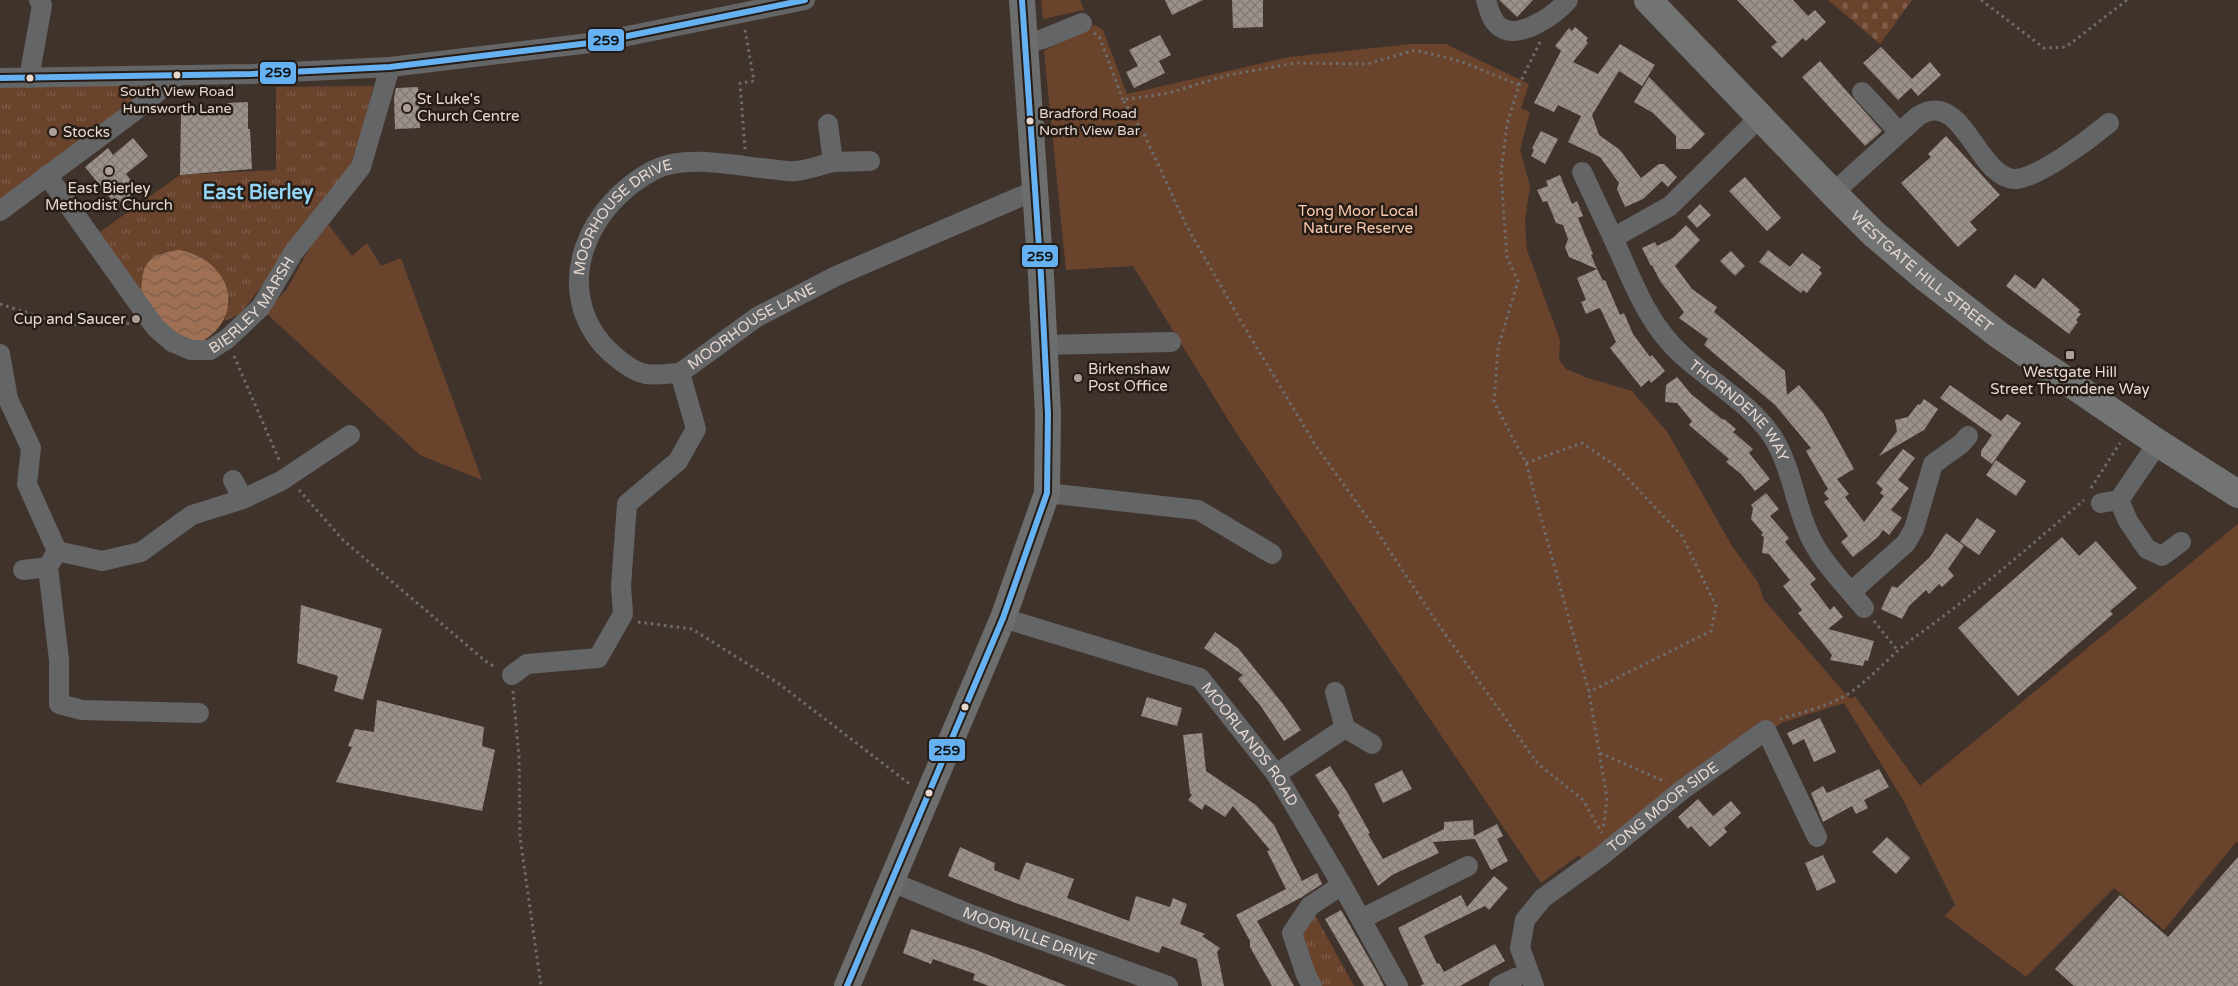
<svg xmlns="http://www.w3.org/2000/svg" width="2238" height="986" viewBox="0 0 2238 986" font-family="'Varela Round',sans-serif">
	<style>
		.green { fill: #6a432c }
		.cemetery { fill: url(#cemetery-stones) }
		.park { fill: url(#park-tufts) }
		.water { fill: url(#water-waves) }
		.building { fill: url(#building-cross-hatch) }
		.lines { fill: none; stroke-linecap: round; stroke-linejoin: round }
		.path { stroke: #6f6d6b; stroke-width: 3; stroke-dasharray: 2.5 4; stroke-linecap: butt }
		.minor { stroke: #646566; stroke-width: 20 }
		.major { stroke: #6c6d6d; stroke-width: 26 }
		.highway { stroke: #727473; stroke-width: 28 }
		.bus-1-casing { stroke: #261c16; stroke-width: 10 }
		.bus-1 { stroke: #66b1f2; stroke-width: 6 }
		.bus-dot { fill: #e7d8d0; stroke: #261c16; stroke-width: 2 }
		.poi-dot { fill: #ad9e97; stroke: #261c16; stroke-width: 2 }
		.labels { text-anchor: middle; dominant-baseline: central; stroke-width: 5; stroke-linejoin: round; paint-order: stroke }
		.bus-label { font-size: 14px; fill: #e7d8d0; stroke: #261c16 }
		.poi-label { font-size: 15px; fill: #e7d8d0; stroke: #261c16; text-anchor: start }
		.park-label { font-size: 15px; fill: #facaaf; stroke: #261c16 }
		.street-label { font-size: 15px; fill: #e7d8d0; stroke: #261c16 }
		.district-label { font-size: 20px; font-weight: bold; fill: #94d4f5; stroke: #261c16 }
		.line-badge { stroke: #261c16; stroke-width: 2 }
		.pale-badge-label { font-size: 14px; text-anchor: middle; font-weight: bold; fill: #111 }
	</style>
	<defs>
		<pattern id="cemetery-stones" width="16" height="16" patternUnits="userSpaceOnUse" patternTransform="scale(1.25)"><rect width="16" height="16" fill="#6a432c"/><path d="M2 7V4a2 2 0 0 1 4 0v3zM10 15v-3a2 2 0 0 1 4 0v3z" fill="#7f5d4a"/></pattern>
		<pattern id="park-tufts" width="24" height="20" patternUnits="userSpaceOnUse" patternTransform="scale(1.25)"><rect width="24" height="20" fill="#6a432c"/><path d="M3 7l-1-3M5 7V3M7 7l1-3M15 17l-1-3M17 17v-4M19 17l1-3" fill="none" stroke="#7f5d4a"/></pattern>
		<pattern id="water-waves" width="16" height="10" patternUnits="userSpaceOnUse" patternTransform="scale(1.25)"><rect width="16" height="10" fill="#a07054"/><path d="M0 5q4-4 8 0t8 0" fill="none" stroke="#7c5d4b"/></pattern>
		<pattern id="building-cross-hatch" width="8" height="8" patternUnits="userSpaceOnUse" patternTransform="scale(1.25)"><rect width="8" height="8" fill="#9c918b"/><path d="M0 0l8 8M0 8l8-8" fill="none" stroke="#827974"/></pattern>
	</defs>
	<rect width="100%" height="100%" fill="#40332c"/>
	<g class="green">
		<polygon points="1041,0 1080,0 1084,10 1043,19"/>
		<polygon points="1095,25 1103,30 1127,94 1289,57 1411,44 1446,44 1529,84 1521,108 1530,112 1520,150 1530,186 1525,221 1527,250 1560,340 1559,360 1566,369 1588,378 1632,391 1668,433 1732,546 1758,582 1764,600 1850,699 1855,696 1920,786 2238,524 2238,843 2236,842 2164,930 2114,888 2026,977 1945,916 1955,905 1902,798 1844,703 1781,723 1590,872 1579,855 1541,883 1237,434 1133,266 1066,270 1044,51"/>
		<polygon points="325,220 352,256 367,243 381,266 401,258 482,480 420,455 265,312 287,289"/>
	</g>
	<polygon class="cemetery" points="1828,0 1912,0 1880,44"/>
	<g class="park">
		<polygon points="48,86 155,86 0,201 0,87"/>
		<path d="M373,86l-17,78 -116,150 -16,7 6,-21c-20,-35 -24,-53 -69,-47l-20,44 -44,-63 83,-59 96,-5v-83z"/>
		<polygon points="1310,906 1354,986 1312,986 1292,933"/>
	</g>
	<path class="water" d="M179,250c53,10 70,68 18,94l-26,-12 -30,-35c1,-33 4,-42 38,-47z"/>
	<g class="building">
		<polygon points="1165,0 1203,0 1172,15"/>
		<polygon points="1232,0 1263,0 1263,27 1233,28"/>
		<polygon points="1499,0 1533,0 1517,17"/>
		<polygon points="1737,0 1793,0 1808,16 1815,10 1826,22 1806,41 1803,38 1782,58 1771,47 1777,42"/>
		<polygon points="1575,27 1588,38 1586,41 1588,43 1573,62 1598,74 1620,44 1655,65 1642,86 1619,71 1592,115 1599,135 1620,150 1641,178 1659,164 1664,164 1677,177 1668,187 1662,181 1643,199 1625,207 1617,189 1619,183 1600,157 1568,142 1581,116 1558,105 1554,112 1534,103 1561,51 1555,46 1569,28 1572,31"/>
		<polygon points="1160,35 1171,55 1159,61 1165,73 1134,88 1126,72 1138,66 1129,50"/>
		<polygon points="1881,47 1912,79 1930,62 1941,75 1918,96 1911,88 1898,100 1863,63"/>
		<polygon points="1820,61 1882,131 1865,146 1802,77"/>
		<polygon points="1649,77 1705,134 1690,149 1676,149 1676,136 1653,113 1634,102"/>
		<polygon points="418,87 420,128 395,129 394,97 396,88"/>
		<polygon points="248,102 248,129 250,129 252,169 180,175 181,114 227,113 227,103"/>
		<polygon points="1541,131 1558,139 1545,164 1531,156 1534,150 1532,148"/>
		<polygon points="1946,136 2000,195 1970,222 1977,230 1958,247 1901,183 1931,157 1928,154"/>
		<polygon points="133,138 148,156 126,174 138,189 117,206 85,167 108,148 113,155"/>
		<polygon points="1560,175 1572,204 1577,201 1583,216 1578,218 1593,254 1591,255 1597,269 1569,257 1565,247 1568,239 1563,225 1556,223 1547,201 1543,202 1537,190 1548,186 1546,181"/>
		<polygon points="1745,177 1781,218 1767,231 1729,191"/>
		<polygon points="1700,204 1711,215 1697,228 1687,217"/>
		<polygon points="1686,225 1700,240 1675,266 1692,289 1717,307 1714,312 1785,371 1787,395 1799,385 1823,413 1854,469 1837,479 1849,494 1845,497 1864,522 1884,496 1880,493 1883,489 1876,483 1903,449 1915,458 1898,480 1909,488 1891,510 1902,518 1889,535 1883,530 1878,537 1853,557 1841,542 1848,536 1824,502 1829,499 1824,493 1828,489 1806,451 1811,448 1775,405 1704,345 1708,339 1679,318 1684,312 1660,281 1652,265 1651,266 1642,248 1655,242 1657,246 1673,238"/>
		<polygon points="1768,250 1790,267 1802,253 1821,267 1819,270 1822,273 1807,293 1803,290 1801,293 1759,262"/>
		<polygon points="1731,251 1745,266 1735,276 1720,261"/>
		<polygon points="1597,269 1603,281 1605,280 1620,315 1624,313 1633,334 1650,357 1652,355 1665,371 1651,383 1649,380 1641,387 1610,348 1616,342 1601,310 1599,308 1586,314 1581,302 1586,300 1577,278"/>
		<polygon points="2015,274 2035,289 2043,278 2080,310 2078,312 2081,314 2076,320 2078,322 2069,334 2006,286"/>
		<polygon points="1677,377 1691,394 1723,420 1724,419 1736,429 1733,432 1753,449 1749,453 1770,479 1755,491 1741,474 1726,462 1729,459 1689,425 1692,421 1677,403 1665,402 1666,385"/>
		<polygon points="1950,385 2001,421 2007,414 2021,423 1992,464 1981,456 1981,451 1992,435 1940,398"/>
		<polygon points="1924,399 1938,409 1924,430 1879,456 1897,431 1895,420 1908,417 1918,404 1920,405"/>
		<polygon points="1996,460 2026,481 2016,496 1986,475"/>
		<polygon points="1766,493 1779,509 1770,516 1789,538 1785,542 1816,579 1810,584 1830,610 1834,606 1843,617 1828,629 1874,641 1868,661 1865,660 1863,666 1830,660 1832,655 1798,613 1802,610 1783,586 1790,580 1769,554 1762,553 1764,537 1761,535 1763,533 1751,519 1753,508 1751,505"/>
		<polygon points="1977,518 1996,531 1979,555 1960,542"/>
		<polygon points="1946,533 1964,546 1948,569 1954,576 1942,587 1939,584 1929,594 1926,590 1909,606 1902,619 1881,609 1892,586 1897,588 1930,557"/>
		<polygon points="2062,537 2079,556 2096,541 2137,588 2110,611 2113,614 2018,696 1958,628"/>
		<polygon points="301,605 382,629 363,700 334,691 338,676 297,663"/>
		<polygon points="1215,632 1238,648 1283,704 1301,730 1284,741 1260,705 1238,679 1243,675 1204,648"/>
		<polygon points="1147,697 1182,708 1177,726 1141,716"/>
		<polygon points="377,700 484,727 482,746 495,750 482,811 336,782 352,747 348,746 355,729 374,732"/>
		<polygon points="1820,718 1836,752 1814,762 1804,739 1793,745 1787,733"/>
		<polygon points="1202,733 1206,771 1256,805 1274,825 1302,881 1317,873 1322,884 1302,897 1257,921 1294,986 1272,986 1250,947 1250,941 1236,915 1286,889 1267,851 1270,850 1233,806 1225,817 1205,804 1202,810 1188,800 1192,795 1190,793 1183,735"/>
		<polygon points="1330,766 1347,792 1370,833 1368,834 1383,859 1444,829 1444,822 1473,820 1474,836 1497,824 1503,836 1497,839 1508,861 1491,870 1475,839 1433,842 1439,853 1392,875 1378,886 1338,815 1340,813 1315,775"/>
		<polygon points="1879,769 1889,787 1864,800 1868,808 1856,814 1852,806 1823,822 1811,793 1823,786 1827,793"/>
		<polygon points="1402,770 1412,789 1383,803 1374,784"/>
		<polygon points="1698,799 1713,816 1731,801 1741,813 1724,828 1727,832 1710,847 1691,826 1688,829 1678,817"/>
		<polygon points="1887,837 1910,858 1896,874 1872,852"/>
		<polygon points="960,847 995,863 994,870 1019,880 1026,862 1074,879 1067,898 1129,921 1136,896 1170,907 1173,898 1187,904 1180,924 1205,934 1202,936 1220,948 1217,952 1224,986 1202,986 1197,959 1162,946 1159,953 1013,902 948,876"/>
		<polygon points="1823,855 1836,882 1817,891 1805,863"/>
		<polygon points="2238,857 2238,986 2074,986 2055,969 2120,895 2168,937"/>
		<polygon points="1494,876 1508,888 1489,910 1485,906 1424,936 1437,964 1439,963 1444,972 1495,944 1505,961 1460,986 1420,986 1424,984 1398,928 1461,895 1467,907"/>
		<polygon points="1341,910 1378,974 1384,986 1364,986 1325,919"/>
		<polygon points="911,929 976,950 1067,986 989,986 973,980 975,974 933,959 931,964 903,953"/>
	</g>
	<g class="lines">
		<g class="path">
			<polyline points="1981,0 2044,48 2066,47 2127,0"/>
			<polyline points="745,30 754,81 740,83 745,149"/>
			<polyline points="1094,33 1099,36 1123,100"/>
			<polyline points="1540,42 1519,85 1507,124 1501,174 1507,257 1518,281 1498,348 1494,402 1526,463 1589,692 1607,799 1603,830"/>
			<polyline points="1519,85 1460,61 1415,50 1367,64 1296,63 1228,75 1169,93 1123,100 1145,136 1186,225 1242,323 1316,446 1372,524 1438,624 1538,764 1583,800 1602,833"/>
			<polyline points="0,304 65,325 116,322 131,324"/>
			<polyline points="234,356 280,462"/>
			<polyline points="1526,463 1582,443 1616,466 1682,536 1716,606 1711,631 1589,692"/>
			<polyline points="2091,488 2120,443"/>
			<polyline points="299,490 343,540 489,664 496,667"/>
			<polyline points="1874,621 1898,651"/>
			<polyline points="638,622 692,629 778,683 911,785"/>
			<polyline points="513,691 519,757 520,837 541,986"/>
			<path d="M1780,719c22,-7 47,-12 68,-25 24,-16 43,-40 67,-57 59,-42 114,-90 169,-137"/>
			<polyline points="1600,753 1666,782"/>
		</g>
		<g class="minor">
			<path d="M1486,0c3,9 5,21 14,27 19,14 56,-13 68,-27"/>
			<polyline points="1025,43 1043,39 1082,23"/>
			<polyline points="0,78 251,74 390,67 598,42 805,0"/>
			<polyline points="29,78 42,5 39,0"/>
			<polyline points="1862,92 1899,132"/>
			<path id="s1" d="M1759,118l-89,88 -57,32c19,41 34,86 69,117 29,27 68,48 90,81 19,29 22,64 36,96 12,29 37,52 56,76"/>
			<polyline points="833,162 870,161"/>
			<polyline points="1582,172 1613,238"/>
			<path id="s2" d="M47,175l108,152 17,15 19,8h19l17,-11 34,-32 32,-54 68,-86 29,-100"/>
			<path d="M1833,193l85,-77c45,-28 58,60 96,63 22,1 77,-41 95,-56"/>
			<polyline points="0,211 132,113 178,75"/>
			<polyline points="1044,345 1171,342"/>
			<polyline points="0,354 8,399 31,448 27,484 57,551 102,561 141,552 192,515 243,499 281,481 350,435"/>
			<path id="s3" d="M680,373c-11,0 -23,3 -34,1 -14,-2 -34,-19 -43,-29 -52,-61 -13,-142 51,-175 33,-16 81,-4 116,-1 8,1 18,3 26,2 12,-1 25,-6 37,-9l-5,-38"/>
			<polyline points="2158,443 2119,500 2128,521 2147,549 2162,556 2181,542"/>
			<polyline points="233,480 243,499"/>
			<polyline points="1047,493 1198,510 1272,554"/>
			<polyline points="2101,503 2119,500"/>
			<polyline points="57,551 48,567 59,660 59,704 82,710 199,713"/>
			<polyline points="23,570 48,567"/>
			<polyline points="1851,592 1906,543 1914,529 1933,464 1961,444 1968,436"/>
			<path id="s4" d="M1003,618l197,60 76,96 66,111 56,101"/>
			<path id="s5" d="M512,675l15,-11 71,-6 25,-44 -2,-28 6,-82 51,-43 18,-32 -16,-56 77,-56 79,-41 200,-86"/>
			<polyline points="1345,728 1372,744"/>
			<polyline points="1276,774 1345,728 1335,692"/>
			<path id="s6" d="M892,882l80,33 196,71"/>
			<polyline points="1361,919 1468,866"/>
			<polyline points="1312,986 1306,975 1292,933 1310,906 1342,885"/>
			<polyline points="1499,986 1515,978"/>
			<path id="s7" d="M1534,986l-14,-38 5,-28 18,-22 57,-41 82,-67 84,-60 51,107"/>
		</g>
		<polyline class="major" points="847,986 1003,618 1047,493 1048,414 1041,276 1022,0"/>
		<path class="highway" id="s8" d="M1648,0l185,193 41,41 53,45 72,56 159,108 80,51"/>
		<g class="bus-1-casing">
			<g id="bus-1">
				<polyline points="0,78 251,74 390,67 598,42 805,0"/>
				<polyline points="847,986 1003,618 1047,493 1048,414 1041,276 1022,0"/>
			</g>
		</g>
		<use href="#bus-1" class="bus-1"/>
	</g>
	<g class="bus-dot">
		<circle cx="177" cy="75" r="4.5"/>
		<circle cx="30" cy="78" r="4.5"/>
		<circle cx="1030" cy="121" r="4.5"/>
		<circle cx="965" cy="707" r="4.5"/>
		<circle cx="929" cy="793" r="4.5"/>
	</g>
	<g class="poi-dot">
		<circle cx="407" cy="108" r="5"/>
		<circle cx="53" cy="132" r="5"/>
		<circle cx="109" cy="171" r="5"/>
		<circle cx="136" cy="319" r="5"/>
		<rect x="2065" y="350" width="10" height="10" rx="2.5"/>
		<circle cx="1078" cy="378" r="5"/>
	</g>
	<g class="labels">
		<g class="bus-label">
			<text x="177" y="91">South View Road<tspan x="177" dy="17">Hunsworth Lane</tspan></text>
			<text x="1039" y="113" text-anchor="start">Bradford Road<tspan x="1039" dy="17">North View Bar</tspan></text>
		</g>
		<g class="poi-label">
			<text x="417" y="99">St Luke's<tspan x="417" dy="17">Church Centre</tspan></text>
			<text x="63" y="132">Stocks</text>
			<text x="109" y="188" text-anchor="middle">East Bierley<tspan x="109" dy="17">Methodist Church</tspan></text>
			<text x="126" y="319" text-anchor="end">Cup and Saucer</text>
			<text x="1088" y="369">Birkenshaw<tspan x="1088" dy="17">Post Office</tspan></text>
			<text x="2070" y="372" text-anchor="middle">Westgate Hill<tspan x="2070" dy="17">Street Thorndene Way</tspan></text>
		</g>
		<g class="park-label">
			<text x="1358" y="211">Tong Moor Local<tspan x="1358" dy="17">Nature Reserve</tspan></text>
		</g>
		<g class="street-label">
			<text stroke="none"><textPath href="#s3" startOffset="239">MOORHOUSE DRIVE</textPath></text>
			<text stroke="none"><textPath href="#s8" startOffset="386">WESTGATE HILL STREET</textPath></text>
			<text stroke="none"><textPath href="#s2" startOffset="311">BIERLEY MARSH</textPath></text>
			<text stroke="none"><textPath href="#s5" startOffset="498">MOORHOUSE LANE</textPath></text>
			<text stroke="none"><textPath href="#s1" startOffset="408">THORNDENE WAY</textPath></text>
			<text stroke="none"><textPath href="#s4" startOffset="289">MOORLANDS ROAD</textPath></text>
			<text stroke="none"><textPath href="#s7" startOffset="248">TONG MOOR SIDE</textPath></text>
			<text stroke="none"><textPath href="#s6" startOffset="148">MOORVILLE DRIVE</textPath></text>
		</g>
		<g class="district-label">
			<text x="258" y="193">East Bierley</text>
		</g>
	</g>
	<g class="line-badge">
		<rect x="587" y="28" width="38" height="24" rx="5" fill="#66b1f2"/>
		<rect x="259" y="61" width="38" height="24" rx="5" fill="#66b1f2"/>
		<rect x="1021" y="244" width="38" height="24" rx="5" fill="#66b1f2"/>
		<rect x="928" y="738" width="38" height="24" rx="5" fill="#66b1f2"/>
	</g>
	<g class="pale-badge-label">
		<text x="606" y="45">259</text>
		<text x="278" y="77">259</text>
		<text x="1040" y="261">259</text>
		<text x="947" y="755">259</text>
	</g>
</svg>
